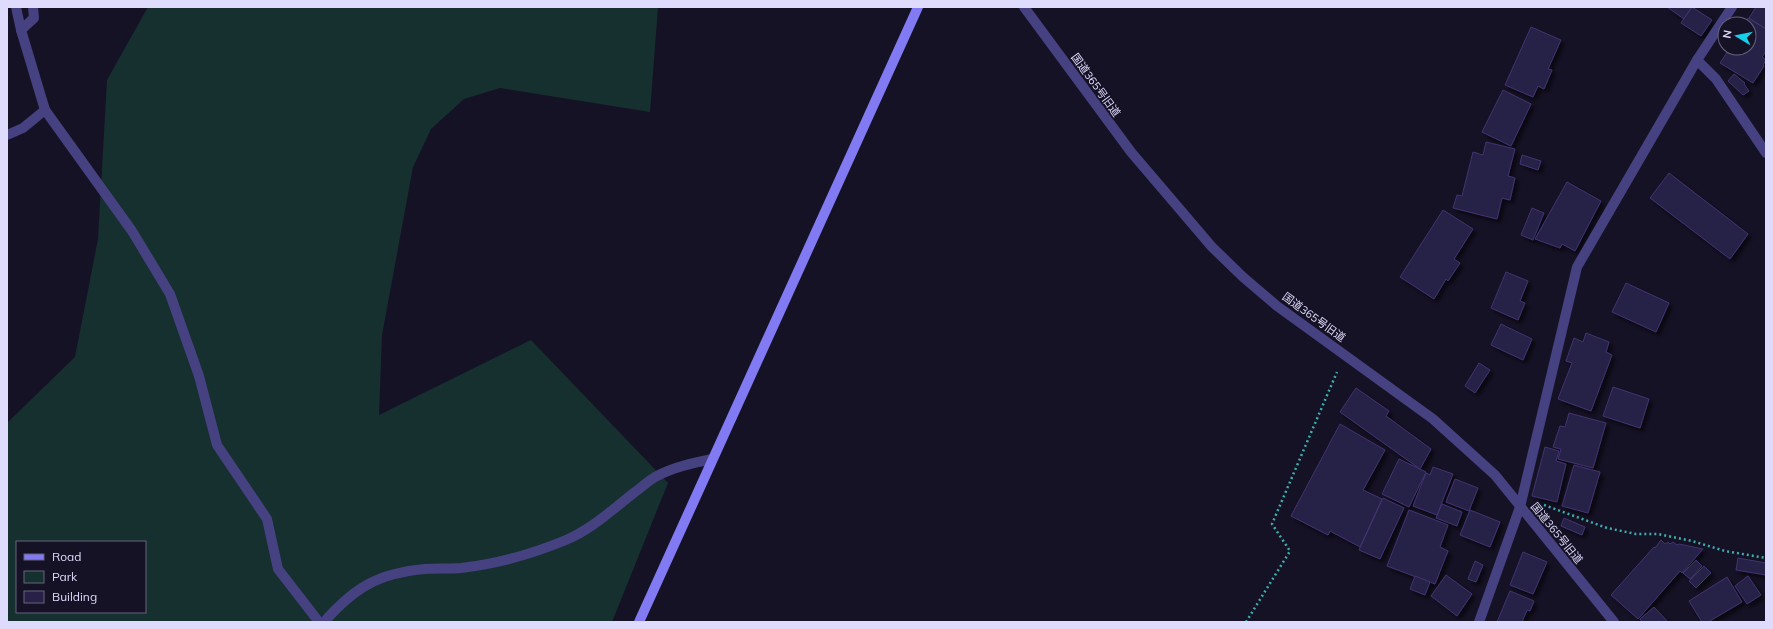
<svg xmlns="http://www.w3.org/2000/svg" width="1773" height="629" viewBox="0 0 1773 629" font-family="Mulish,'Noto Sans JP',sans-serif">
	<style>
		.green { fill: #163030; fill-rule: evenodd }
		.building { fill: #282046; stroke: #413470; filter: url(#shadow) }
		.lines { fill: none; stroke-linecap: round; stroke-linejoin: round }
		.path { stroke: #3bafac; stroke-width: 2.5; stroke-dasharray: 2 3; stroke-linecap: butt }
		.street { stroke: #464181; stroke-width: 10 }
		.secondary { stroke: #817af3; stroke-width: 10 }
		.labels { text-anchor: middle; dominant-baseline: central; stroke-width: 3.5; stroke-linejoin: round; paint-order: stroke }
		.street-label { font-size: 11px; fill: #dfdbfc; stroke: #161226 }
	</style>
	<defs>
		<filter id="shadow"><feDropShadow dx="3.5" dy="3.5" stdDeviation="2" flood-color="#0009"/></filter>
	</defs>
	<rect width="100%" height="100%" fill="#161226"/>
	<path class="green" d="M148,7h510l-8,105 -150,-24 -36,11 -33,30 -18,38 -31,168 -3,80 152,-75 137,143 -56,139h-605v-199l68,-66 23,-118 9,-159zM17,542h128v70h-128z"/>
	<g class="building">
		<polygon points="1667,7 1692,7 1684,19"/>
		<polygon points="1692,7 1712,20 1701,36 1681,23"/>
		<polygon points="1756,7 1766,7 1766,29 1749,18"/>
		<polygon points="1748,18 1766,29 1766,51 1762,57 1766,60 1763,65 1764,66 1753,83 1720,63 1730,48 1749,48 1749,24 1744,24"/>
		<polygon points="1531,27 1561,40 1548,69 1552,70 1544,89 1538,86 1533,97 1505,85"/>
		<polygon points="1734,74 1745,83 1744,84 1749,91 1743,95 1728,81"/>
		<polygon points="1503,90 1531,104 1511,146 1482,132"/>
		<polygon points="1486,142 1515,149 1508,176 1515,178 1510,200 1502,198 1497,219 1453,208 1457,195 1462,196 1473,152 1483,155"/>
		<polygon points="1522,155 1541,161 1538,170 1520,164"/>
		<polygon points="1669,173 1748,234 1730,259 1650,198"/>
		<polygon points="1567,182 1601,201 1575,251 1562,244 1560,248 1535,239"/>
		<polygon points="1532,208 1544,213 1533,240 1521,235"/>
		<polygon points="1443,210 1473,229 1454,259 1460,263 1448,281 1446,279 1434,299 1400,277"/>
		<polygon points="1506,272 1528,281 1520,301 1525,303 1518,320 1491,308"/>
		<polygon points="1626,283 1669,303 1656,332 1612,312"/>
		<polygon points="1501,324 1532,339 1523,360 1491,345"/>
		<polygon points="1586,333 1609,342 1606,352 1612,355 1591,411 1558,399 1572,363 1566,361 1574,338 1583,342"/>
		<polygon points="1479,363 1490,370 1475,393 1465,386"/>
		<polygon points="1613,387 1649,399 1640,428 1603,416"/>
		<polygon points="1356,388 1389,411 1386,416 1431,449 1420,469 1340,412"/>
		<polygon points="1569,413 1606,423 1593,468 1558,459 1561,449 1553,447 1560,426 1565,427"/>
		<polygon points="1340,424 1385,450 1363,490 1382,499 1360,547 1330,531 1328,535 1291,516"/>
		<polygon points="1545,447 1559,451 1556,461 1566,464 1557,502 1532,496"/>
		<polygon points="1399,459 1426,472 1409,507 1382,494"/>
		<polygon points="1574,465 1600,472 1588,513 1562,506"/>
		<polygon points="1433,467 1453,474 1437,515 1413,506 1426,473 1430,475"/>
		<polygon points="1455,479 1478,488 1469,511 1446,502"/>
		<polygon points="1383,498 1404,508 1380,559 1359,550"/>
		<polygon points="1442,504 1462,512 1457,526 1436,518"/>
		<polygon points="1409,510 1448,525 1440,547 1448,551 1435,584 1387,566"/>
		<polygon points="1470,510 1500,522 1490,547 1460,535"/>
		<polygon points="1564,518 1585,527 1582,535 1561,526"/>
		<polygon points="1661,540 1665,544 1668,542 1670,544 1673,542 1677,545 1679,544 1703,549 1682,573 1680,571 1638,619 1611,595 1654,547 1655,548"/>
		<polygon points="1523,552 1547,562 1533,594 1510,585"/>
		<polygon points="1738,558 1766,563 1766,575 1736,570"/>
		<polygon points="1696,560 1702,566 1690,579 1683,573"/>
		<polygon points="1475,561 1483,565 1476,582 1468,579"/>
		<polygon points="1704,566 1711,573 1696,588 1689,581"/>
		<polygon points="1446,575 1472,594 1457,616 1431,596"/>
		<polygon points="1415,576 1430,582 1425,595 1410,589"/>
		<polygon points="1748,576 1761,595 1747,604 1735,586"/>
		<polygon points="1727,577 1742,602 1708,622 1702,622 1689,601"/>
		<polygon points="1510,591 1534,601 1530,611 1527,610 1522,622 1497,622"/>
		<polygon points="1654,607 1668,622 1642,622 1640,619"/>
	</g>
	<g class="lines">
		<g class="path">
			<polyline points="1544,505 1607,528 1636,534 1658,534 1692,541 1725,551 1766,558"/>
			<polyline points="1246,622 1290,551 1272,524 1337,372"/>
		</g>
		<g class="street">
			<polyline points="1024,7 1131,152 1212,247 1243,277 1277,306 1433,419 1495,475 1614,622"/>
			<polyline points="21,30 34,18 33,7"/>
			<polyline points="1697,60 1716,79 1766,153"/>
			<polyline points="45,110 132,231 170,294 199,376 217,445 267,519 278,569 319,622"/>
			<polyline points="7,135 23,128 45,110 21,30 16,7"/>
			<path d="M324,622c30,-34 54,-49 101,-53 12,-1 24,0 36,-1 36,-4 71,-14 105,-28 26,-11 47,-31 69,-48 7,-5 14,-12 22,-16 17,-9 36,-13 55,-17"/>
			<polyline points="1479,622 1520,507 1577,267 1697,60 1732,7"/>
		</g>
		<polyline class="secondary" points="639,622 918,7"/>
	</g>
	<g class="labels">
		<g class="street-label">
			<text transform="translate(1096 85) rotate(54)">国道365号旧道</text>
			<text transform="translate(1314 317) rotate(36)">国道365号旧道</text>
			<text transform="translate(1557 533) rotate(51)">国道365号旧道</text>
		</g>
	</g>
	<rect width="1773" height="629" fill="none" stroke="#dfdbfc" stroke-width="16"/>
	<rect x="16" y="541" width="130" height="72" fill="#161226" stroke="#66627c"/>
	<rect x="24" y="554" width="20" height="6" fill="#817af3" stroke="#66627c"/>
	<text x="52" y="561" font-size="12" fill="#dfdbfc">Road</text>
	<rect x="24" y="571" width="20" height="12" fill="#163030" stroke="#66627c"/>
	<text x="52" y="581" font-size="12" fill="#dfdbfc">Park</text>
	<rect x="24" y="591" width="20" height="12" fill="#282046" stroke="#66627c"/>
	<text x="52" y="601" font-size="12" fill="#dfdbfc">Building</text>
	<g transform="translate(1737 36) rotate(280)"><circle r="19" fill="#161226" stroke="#66627c"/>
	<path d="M0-3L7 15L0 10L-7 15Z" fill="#18cfea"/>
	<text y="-6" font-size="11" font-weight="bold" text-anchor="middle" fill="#dfdbfc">N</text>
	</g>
</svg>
